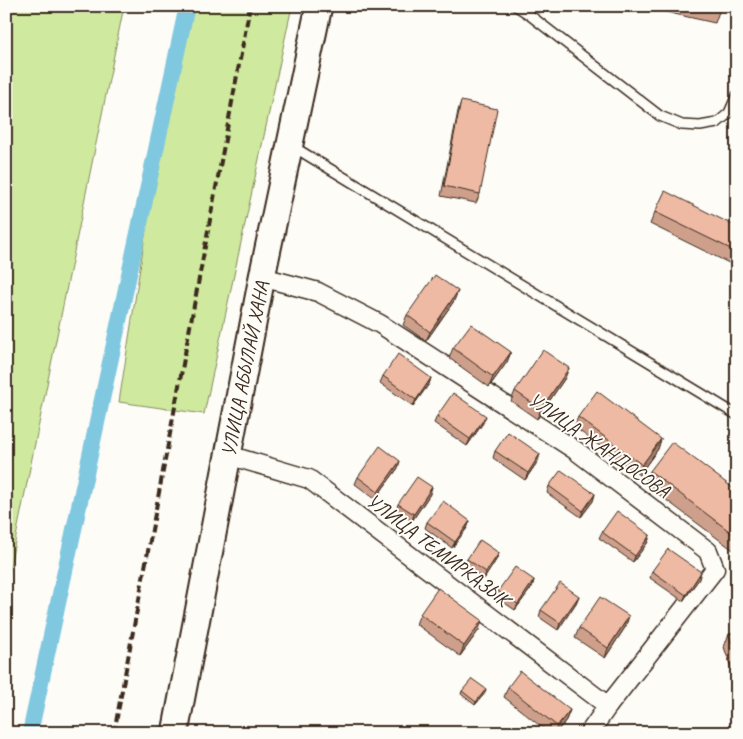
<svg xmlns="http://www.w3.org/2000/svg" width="743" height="739" viewBox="0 0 743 739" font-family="Caveat,sans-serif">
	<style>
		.green { fill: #cfe99f; stroke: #858a5e }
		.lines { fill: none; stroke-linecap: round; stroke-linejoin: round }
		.canal { stroke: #80c8e0; stroke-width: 16 }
		.lane-casing { stroke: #3b2a1e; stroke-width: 12 }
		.street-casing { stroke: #3b2a1e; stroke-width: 21 }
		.secondary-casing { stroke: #3b2a1e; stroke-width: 29 }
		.lane { stroke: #fdfcf7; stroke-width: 9 }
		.street { stroke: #fdfcf7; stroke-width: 18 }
		.secondary { stroke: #fdfcf7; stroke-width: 25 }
		.rail { stroke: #3b2a1e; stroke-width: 4; stroke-dasharray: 8 4; stroke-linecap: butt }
		.wall { fill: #cea08c; stroke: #3b2a1e }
		.shaded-wall { fill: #a78272; stroke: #3b2a1e }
		.building { fill: #efbaa3; stroke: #3b2a1e }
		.labels { text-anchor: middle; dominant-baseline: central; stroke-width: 4; stroke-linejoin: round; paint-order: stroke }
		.street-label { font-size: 20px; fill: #3b2a1e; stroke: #fdfcf7 }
	</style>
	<rect width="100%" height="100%" fill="#fdfcf7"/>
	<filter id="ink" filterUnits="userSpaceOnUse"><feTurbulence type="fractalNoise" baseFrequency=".02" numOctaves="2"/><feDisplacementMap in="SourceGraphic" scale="10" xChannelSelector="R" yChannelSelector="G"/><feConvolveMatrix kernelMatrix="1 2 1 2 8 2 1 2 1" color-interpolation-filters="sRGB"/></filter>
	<g filter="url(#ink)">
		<g class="green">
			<polygon points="6,6 124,6 6,586"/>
			<polygon points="181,6 292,6 204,414 119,402"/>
		</g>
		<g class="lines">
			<polyline class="canal" points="30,733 187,6"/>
			<g class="lane-casing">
				<g id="lane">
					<polyline points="516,6 527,13 660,116 682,125 700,126 717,123 729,113 737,95"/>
					<polyline points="292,146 737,415"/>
				</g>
			</g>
			<g class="street-casing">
				<g id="street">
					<polyline points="262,277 318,292 380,324 575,450 708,551 715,569 608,706 589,733"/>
					<polyline points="228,455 309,479 608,706"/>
				</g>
			</g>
			<g class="secondary-casing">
				<polyline id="secondary" points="175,733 262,277 319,6"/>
			</g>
			<use href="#lane" class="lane"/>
			<use href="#street" class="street"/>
			<use href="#secondary" class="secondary"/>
			<polyline class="rail" points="114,733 250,6"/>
		</g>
		<g class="wall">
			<polygon points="643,6 721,6 715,23 643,7"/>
			<polygon points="461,101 480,194 476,203 441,196 458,111"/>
			<polygon points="655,212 737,227 737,267 650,224"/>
			<polygon points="454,301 426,341 403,325 407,315"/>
			<polygon points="453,348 511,352 507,362 489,387 449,358"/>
			<polygon points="383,376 431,378 429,384 413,406 380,383"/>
			<polygon points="565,378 537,419 511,401 515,391"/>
			<polygon points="437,416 483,423 467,446 434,423"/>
			<polygon points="578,417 661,439 658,449 639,475 574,427"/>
			<polygon points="495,451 538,461 525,480 493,458"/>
			<polygon points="398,468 375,499 355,484 358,477"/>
			<polygon points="650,471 737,491 737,553 645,484"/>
			<polygon points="549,486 595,494 593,501 581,517 547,493"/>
			<polygon points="430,494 412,521 396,511 398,504"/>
			<polygon points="470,521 467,528 452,548 425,528 427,522"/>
			<polygon points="602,532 650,535 648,542 633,562 599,538"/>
			<polygon points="499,553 496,560 484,579 464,566 467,559"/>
			<polygon points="652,571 699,579 683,601 650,578"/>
			<polygon points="534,580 532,587 515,610 496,597 498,591"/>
			<polygon points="579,596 576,603 558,630 539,617 541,610"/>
			<polygon points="420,614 479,630 460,656 416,624"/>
			<polygon points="626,626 605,658 575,638 579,628"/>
			<polygon points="737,632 737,686 724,647 729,634"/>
			<polygon points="508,687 570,710 566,720 556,733 549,733 504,697"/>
			<polygon points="462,691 485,693 475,705 461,694"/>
		</g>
		<g class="shaded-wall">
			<polygon points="458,291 454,301 426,341 430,332"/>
			<polygon points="511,352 507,362 489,387 493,377"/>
			<polygon points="569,368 565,378 537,419 541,409"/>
			<polygon points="431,378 429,384 413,406 416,400"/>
			<polygon points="486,416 483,423 467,446 470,439"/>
			<polygon points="661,439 658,449 639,475 642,465"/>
			<polygon points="540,454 538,461 525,480 528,473"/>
			<polygon points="400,461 398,468 375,499 378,492"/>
			<polygon points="432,487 430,494 412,521 414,514"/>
			<polygon points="595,494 593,501 581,517 583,511"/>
			<polygon points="470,521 467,528 452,548 455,542"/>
			<polygon points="650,535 648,542 633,562 635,556"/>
			<polygon points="499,553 496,560 484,579 486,572"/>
			<polygon points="701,572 699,579 683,601 686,595"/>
			<polygon points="534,580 532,587 515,610 518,604"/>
			<polygon points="579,596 576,603 558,630 560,623"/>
			<polygon points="629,616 626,626 605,658 608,648"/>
			<polygon points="482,620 479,630 460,656 464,646"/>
			<polygon points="486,689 485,693 475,705 476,702"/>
			<polygon points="570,710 566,720 556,733 555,733 557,726"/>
		</g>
		<g class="building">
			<polygon points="702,6 721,6 720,10"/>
			<polygon points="461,101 497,109 480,194 444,186"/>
			<polygon points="665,191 737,227 737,252 655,212"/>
			<polygon points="435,275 458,291 430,332 407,315"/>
			<polygon points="471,324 511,352 493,377 453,348"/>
			<polygon points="543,350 569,368 541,409 515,391"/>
			<polygon points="398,354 431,378 416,400 383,376"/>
			<polygon points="597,391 661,439 642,465 578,417"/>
			<polygon points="453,393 486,416 470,439 437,416"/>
			<polygon points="508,432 540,454 528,473 495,451"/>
			<polygon points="672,442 737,491 737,537 650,471"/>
			<polygon points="380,446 400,461 378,492 358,477"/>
			<polygon points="561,470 595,494 583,511 549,486"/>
			<polygon points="417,477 432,487 414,514 398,504"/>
			<polygon points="443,501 470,521 455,542 427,522"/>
			<polygon points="617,511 650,535 635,556 602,532"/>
			<polygon points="480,540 499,553 486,572 467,559"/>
			<polygon points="668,549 701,572 686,595 652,571"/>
			<polygon points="515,567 534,580 518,604 498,591"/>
			<polygon points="560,583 579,596 560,623 541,610"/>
			<polygon points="438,588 482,620 464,646 420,614"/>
			<polygon points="600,597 629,616 608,648 579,628"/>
			<polygon points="737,632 737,659 729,634"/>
			<polygon points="520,671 570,710 557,726 508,687"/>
			<polygon points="472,679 486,689 476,702 462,691"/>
		</g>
	</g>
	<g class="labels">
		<g class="street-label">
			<text transform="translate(245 369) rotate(-79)">УЛИЦА АБЫЛАЙ ХАНА</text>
			<text transform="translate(599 445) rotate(35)">УЛИЦА ЖАНДОСОВА</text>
			<text transform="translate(438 550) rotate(37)">УЛИЦА ТЕМИРКАЗЫК</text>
		</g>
	</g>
	<rect width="743" height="739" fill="none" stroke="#fdfcf7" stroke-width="25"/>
	<rect x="12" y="12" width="718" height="714" fill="none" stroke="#3b2a1e" stroke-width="2" filter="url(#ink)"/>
</svg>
